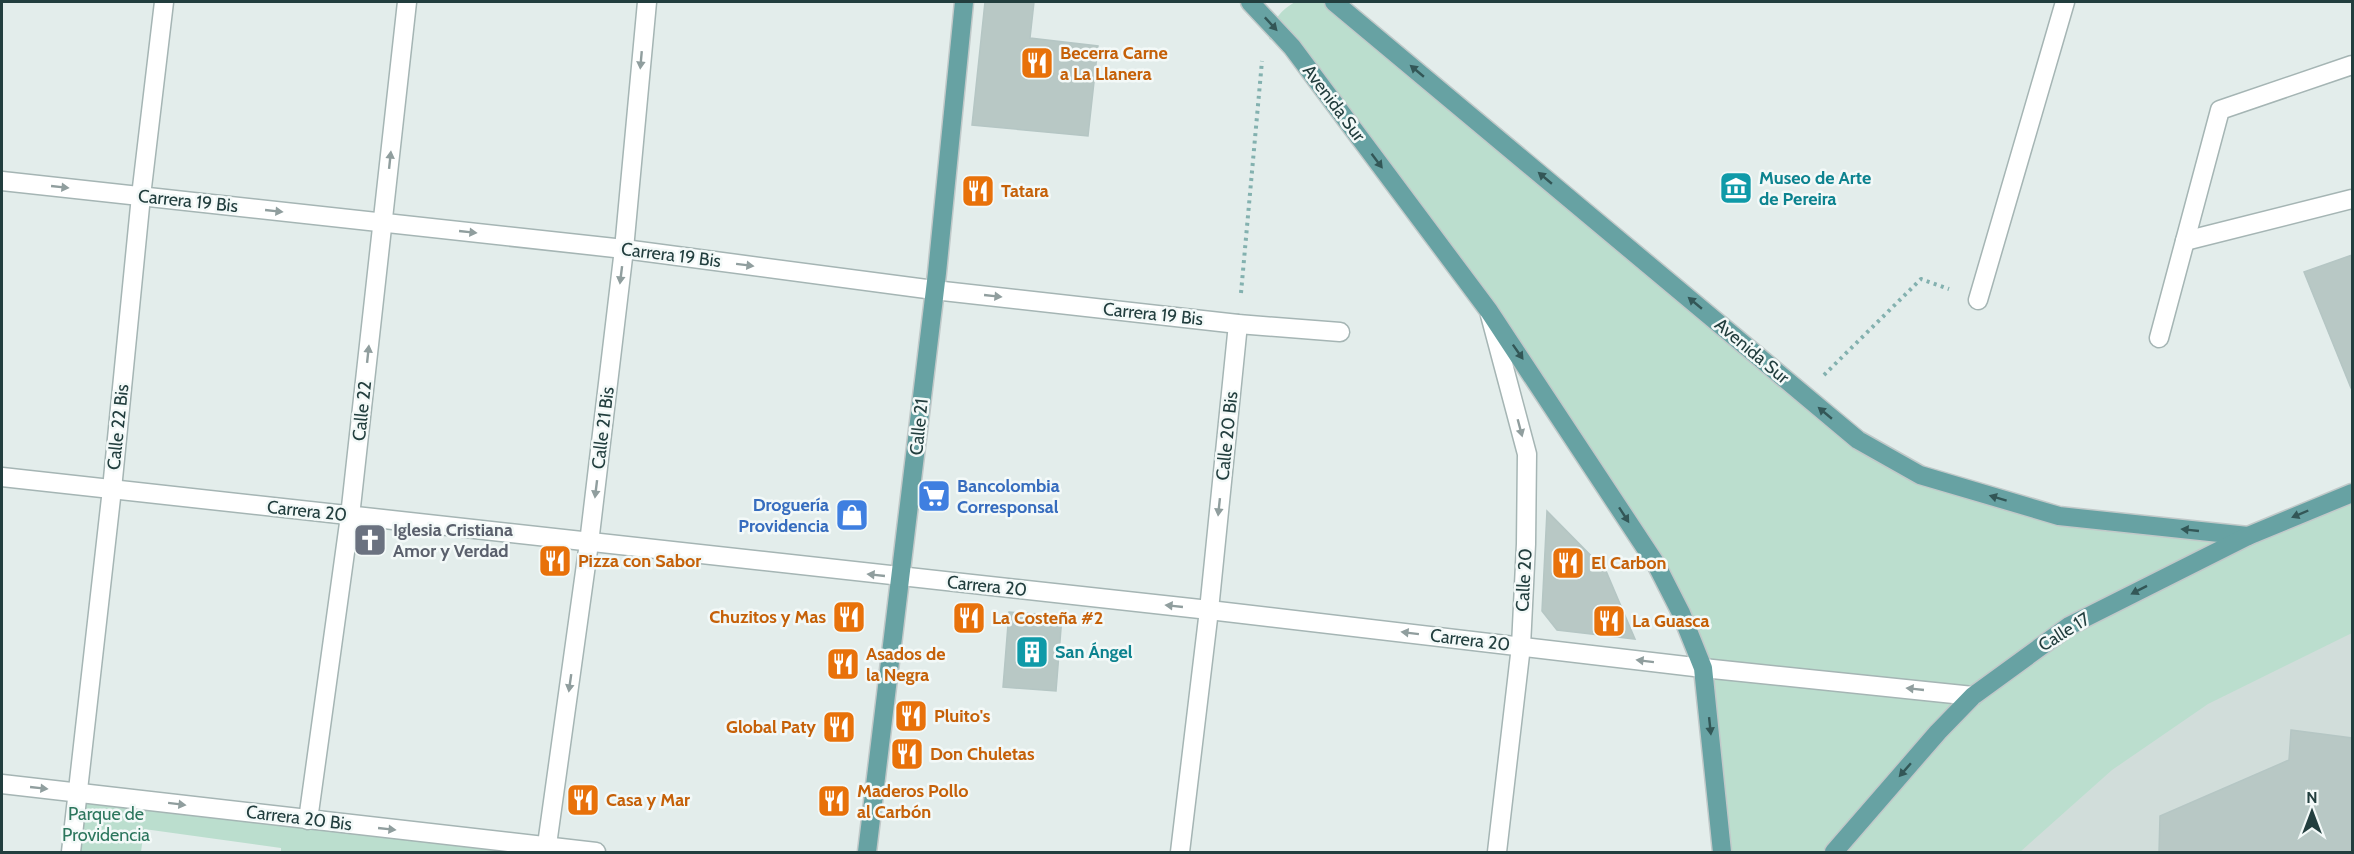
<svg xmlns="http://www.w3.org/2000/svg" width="2354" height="854" viewBox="0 0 2354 854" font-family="Cabin,sans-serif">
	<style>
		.built { fill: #d1ddda }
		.green { fill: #bbdece }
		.building { fill: #b8c8c5; stroke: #b5c6c4; stroke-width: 1.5 }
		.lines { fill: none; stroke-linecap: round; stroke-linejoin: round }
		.minor-casing { stroke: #a5b5b4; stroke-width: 21 }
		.major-casing { stroke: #c1c9c9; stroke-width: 21 }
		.path { stroke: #83b1af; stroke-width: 4; stroke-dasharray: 3 4.5; stroke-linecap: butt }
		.minor { stroke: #fff; stroke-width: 18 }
		.major { stroke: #67a2a3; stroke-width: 18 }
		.oneway { fill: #335757 }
		.oneway2 { fill: #909e9e }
		.labels { text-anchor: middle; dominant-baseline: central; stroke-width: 5; stroke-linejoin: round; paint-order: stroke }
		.food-label { font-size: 18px; font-weight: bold; fill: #c56008; stroke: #f3f9f8; text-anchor: start }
		.street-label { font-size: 18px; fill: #223e3e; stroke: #f3f9f8 }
		.culture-label { font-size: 18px; font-weight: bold; fill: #0d838f; stroke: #f3f9f8; text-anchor: start }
		.shop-label { font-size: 18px; font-weight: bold; fill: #366cbe; stroke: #f3f9f8; text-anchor: start }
		.worship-label { font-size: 18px; font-weight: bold; fill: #5b616d; stroke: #f3f9f8; text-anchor: start }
		.park-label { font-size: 18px; fill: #2c765d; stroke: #f3f9f8 }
	</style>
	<rect width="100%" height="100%" fill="#e3edeb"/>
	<polygon class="built" points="2352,493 2352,852 1834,852"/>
	<g class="green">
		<path d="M1295,2h34l529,438 62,35 139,41 189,20 104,-43v140l-144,71 -96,66 -92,82h-298l-14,-143 -52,-145 -364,-517 -23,-8c4,-18 10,-28 26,-37z"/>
		<polygon points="77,792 546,852 281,852 281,848 144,829 141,852 71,852"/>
	</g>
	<g class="building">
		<polygon points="985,2 1034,2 1030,38 1098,46 1088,136 972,125"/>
		<polygon points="2352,255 2352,388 2351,388 2304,272"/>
		<polygon points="1547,511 1606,571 1635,639 1557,630 1542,611"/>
		<polygon points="1009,612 1062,616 1056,691 1003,687"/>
		<polygon points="2291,730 2352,738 2352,852 2159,852 2160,816 2289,760"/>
	</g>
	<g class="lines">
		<g class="minor-casing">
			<g id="minor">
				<polyline points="2,181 624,249 934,290 1238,324 1340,332"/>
				<polyline points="2185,241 2352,199"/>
				<polyline points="1978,300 2065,2"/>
				<polyline points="1490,315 1527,454 1526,544 1521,646 1497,852"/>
				<polyline points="2159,338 2220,110 2352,65"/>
				<polyline points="2,477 1209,610 1703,668 1973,696"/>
				<polyline points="2,784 596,852"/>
				<polyline points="308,820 350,516 407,2"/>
				<polyline points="71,852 112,489 141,196 164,2"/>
				<polyline points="546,852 589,543 624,249 647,2"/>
				<polyline points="1180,852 1209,610 1238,324"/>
			</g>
		</g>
		<g class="major-casing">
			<g id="major">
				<polyline points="1250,2 1292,47 1489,311 1656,564 1681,613 1703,668 1722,852"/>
				<polyline points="1334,2 1858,440 1920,475 2059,516 2248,536"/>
				<polyline points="867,852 937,273 964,2"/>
				<polyline points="1834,852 1938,732 1973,696 2069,626 2248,536 2352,493"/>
			</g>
		</g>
		<g class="path">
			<polyline points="1241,293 1262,61"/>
			<polyline points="1824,375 1921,279 1949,289"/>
		</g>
		<use href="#minor" class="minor"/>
		<use href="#major" class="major"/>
	</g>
	<defs><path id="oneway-solid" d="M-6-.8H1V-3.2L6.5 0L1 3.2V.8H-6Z" transform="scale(1.5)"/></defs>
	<g class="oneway">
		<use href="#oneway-solid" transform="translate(1271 24) rotate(47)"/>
		<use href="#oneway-solid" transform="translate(1417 71) rotate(-140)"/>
		<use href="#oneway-solid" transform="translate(1377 161) rotate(53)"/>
		<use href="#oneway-solid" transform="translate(1545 178) rotate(-140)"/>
		<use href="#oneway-solid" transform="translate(1695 303) rotate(-140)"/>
		<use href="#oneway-solid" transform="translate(1518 352) rotate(55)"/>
		<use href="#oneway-solid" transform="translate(1825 413) rotate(-140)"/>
		<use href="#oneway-solid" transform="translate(1998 498) rotate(-163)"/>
		<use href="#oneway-solid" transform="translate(2300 514) rotate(157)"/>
		<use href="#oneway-solid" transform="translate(1624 515) rotate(57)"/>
		<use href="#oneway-solid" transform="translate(2190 530) rotate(-174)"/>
		<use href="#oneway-solid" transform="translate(2139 590) rotate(153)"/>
		<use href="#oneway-solid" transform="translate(1710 726) rotate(84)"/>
		<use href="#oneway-solid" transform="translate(1905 770) rotate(131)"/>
	</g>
	<g class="oneway2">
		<use href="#oneway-solid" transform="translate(641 60) rotate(95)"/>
		<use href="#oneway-solid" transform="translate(390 160) rotate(-84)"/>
		<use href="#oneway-solid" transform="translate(60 187) rotate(6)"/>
		<use href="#oneway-solid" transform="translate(274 211) rotate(6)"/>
		<use href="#oneway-solid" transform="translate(468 232) rotate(6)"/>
		<use href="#oneway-solid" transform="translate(745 265) rotate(7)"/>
		<use href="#oneway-solid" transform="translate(621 275) rotate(97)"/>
		<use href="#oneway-solid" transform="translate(993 296) rotate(6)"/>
		<use href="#oneway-solid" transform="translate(368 354) rotate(-84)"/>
		<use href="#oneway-solid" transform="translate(1520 428) rotate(75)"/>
		<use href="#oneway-solid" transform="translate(596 489) rotate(97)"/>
		<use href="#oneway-solid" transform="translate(1219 507) rotate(96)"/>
		<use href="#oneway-solid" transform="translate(876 575) rotate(-174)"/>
		<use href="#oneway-solid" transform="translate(1174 606) rotate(-174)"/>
		<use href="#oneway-solid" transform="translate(1410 633) rotate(-173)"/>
		<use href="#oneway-solid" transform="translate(1645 661) rotate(-173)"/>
		<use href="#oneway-solid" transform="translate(570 683) rotate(98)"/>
		<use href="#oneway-solid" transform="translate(1915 689) rotate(-174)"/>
		<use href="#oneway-solid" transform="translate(39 788) rotate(6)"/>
		<use href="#oneway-solid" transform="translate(177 804) rotate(7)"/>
		<use href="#oneway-solid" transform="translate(387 829) rotate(6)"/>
	</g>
	<defs>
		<g id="restaurant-square" transform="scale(1.725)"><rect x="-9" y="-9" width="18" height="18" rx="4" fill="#e8710a" stroke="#f3f9f8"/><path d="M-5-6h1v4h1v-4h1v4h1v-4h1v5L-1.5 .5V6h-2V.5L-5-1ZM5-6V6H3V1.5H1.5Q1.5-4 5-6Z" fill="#fff"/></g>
		<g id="museum-square" transform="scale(1.725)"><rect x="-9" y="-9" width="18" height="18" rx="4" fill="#0f9aa8" stroke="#f3f9f8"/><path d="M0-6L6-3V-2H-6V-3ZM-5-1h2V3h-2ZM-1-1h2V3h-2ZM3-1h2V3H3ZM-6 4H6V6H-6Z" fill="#fff"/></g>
		<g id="supermarket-square" transform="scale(1.725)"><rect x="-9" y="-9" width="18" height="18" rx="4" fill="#3f7fe0" stroke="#f3f9f8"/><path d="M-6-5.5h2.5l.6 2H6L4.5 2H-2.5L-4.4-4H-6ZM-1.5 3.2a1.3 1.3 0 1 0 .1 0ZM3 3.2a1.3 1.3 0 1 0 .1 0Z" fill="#fff"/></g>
		<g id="shop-square" transform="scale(1.725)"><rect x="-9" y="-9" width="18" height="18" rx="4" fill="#3f7fe0" stroke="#f3f9f8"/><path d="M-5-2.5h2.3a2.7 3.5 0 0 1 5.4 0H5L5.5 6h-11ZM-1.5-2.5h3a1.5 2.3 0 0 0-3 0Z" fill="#fff"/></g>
		<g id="church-square" transform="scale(1.725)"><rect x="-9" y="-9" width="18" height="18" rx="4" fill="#6b7280" stroke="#f3f9f8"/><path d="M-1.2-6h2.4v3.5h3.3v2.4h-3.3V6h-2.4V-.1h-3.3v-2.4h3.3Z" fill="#fff"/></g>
		<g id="building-square" transform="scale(1.725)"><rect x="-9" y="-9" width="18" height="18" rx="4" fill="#0f9aa8" stroke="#f3f9f8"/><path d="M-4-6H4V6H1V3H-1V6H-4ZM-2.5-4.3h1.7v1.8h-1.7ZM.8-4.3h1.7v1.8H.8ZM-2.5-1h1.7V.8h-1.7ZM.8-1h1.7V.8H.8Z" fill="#fff"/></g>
	</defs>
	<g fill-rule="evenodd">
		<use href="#restaurant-square" x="1037" y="63"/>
		<use href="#museum-square" x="1736" y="188"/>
		<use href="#restaurant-square" x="978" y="191"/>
		<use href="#supermarket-square" x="934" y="496"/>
		<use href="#shop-square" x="852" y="515"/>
		<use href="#church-square" x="370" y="540"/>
		<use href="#restaurant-square" x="555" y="561"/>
		<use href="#restaurant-square" x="1568" y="563"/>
		<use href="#restaurant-square" x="849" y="617"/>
		<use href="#restaurant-square" x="969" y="618"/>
		<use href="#restaurant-square" x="1609" y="621"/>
		<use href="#building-square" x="1032" y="652"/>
		<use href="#restaurant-square" x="843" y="664"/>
		<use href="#restaurant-square" x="911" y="716"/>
		<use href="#restaurant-square" x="839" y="727"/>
		<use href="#restaurant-square" x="907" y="754"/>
		<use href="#restaurant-square" x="583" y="800"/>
		<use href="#restaurant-square" x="834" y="801"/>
	</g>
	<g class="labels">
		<g class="food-label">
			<text x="1060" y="53">Becerra Carne<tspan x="1060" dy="21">a La Llanera</tspan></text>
			<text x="1001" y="191">Tatara</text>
			<text x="578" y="561">Pizza con Sabor</text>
			<text x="1591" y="563">El Carbon</text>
			<text x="826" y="617" text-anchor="end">Chuzitos y Mas</text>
			<text x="992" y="618">La Costeña #2</text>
			<text x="1632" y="621">La Guasca</text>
			<text x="866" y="654">Asados de<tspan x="866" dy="21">la Negra</tspan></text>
			<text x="934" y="716">Pluito's</text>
			<text x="816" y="727" text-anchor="end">Global Paty</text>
			<text x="930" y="754">Don Chuletas</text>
			<text x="857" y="791">Maderos Pollo<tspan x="857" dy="21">al Carbón</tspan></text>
			<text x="606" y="800">Casa y Mar</text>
		</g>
		<g class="street-label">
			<text transform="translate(1334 103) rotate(53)">Avenida Sur</text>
			<text transform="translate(188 201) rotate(6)">Carrera 19 Bis</text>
			<text transform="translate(671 255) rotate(7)">Carrera 19 Bis</text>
			<text transform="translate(1153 314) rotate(6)">Carrera 19 Bis</text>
			<text transform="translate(1752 351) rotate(40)">Avenida Sur</text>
			<text transform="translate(362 411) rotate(-84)">Calle 22</text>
			<text transform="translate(118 427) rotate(-84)">Calle 22 Bis</text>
			<text transform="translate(919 427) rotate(-84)">Calle 21</text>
			<text transform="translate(603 428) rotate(-83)">Calle 21 Bis</text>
			<text transform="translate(1227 436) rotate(-84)">Calle 20 Bis</text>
			<text transform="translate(307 511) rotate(6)">Carrera 20</text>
			<text transform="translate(1524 580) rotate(-87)">Calle 20</text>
			<text transform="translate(987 586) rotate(6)">Carrera 20</text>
			<text transform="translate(2064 632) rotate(-32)">Calle 17</text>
			<text transform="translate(1470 640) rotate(7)">Carrera 20</text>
			<text transform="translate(299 818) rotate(7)">Carrera 20 Bis</text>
		</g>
		<g class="culture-label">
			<text x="1759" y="178">Museo de Arte<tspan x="1759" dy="21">de Pereira</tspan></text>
			<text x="1055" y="652">San Ángel</text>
		</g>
		<g class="shop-label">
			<text x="957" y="486">Bancolombia<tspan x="957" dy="21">Corresponsal</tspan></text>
			<text x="829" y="505" text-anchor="end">Droguería<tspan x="829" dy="21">Providencia</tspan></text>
		</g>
		<g class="worship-label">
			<text x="393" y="530">Iglesia Cristiana<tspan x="393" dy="21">Amor y Verdad</tspan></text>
		</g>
		<g class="park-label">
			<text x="106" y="814">Parque de<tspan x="106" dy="21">Providencia</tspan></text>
		</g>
	</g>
	<rect width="2354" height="854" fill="none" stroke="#223e3e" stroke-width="6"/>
	<g transform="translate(2312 812)" stroke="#f3f9f8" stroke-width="4.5" paint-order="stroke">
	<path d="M0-4.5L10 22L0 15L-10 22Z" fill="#223e3e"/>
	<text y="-9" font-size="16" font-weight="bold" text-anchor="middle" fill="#223e3e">N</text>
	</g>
</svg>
